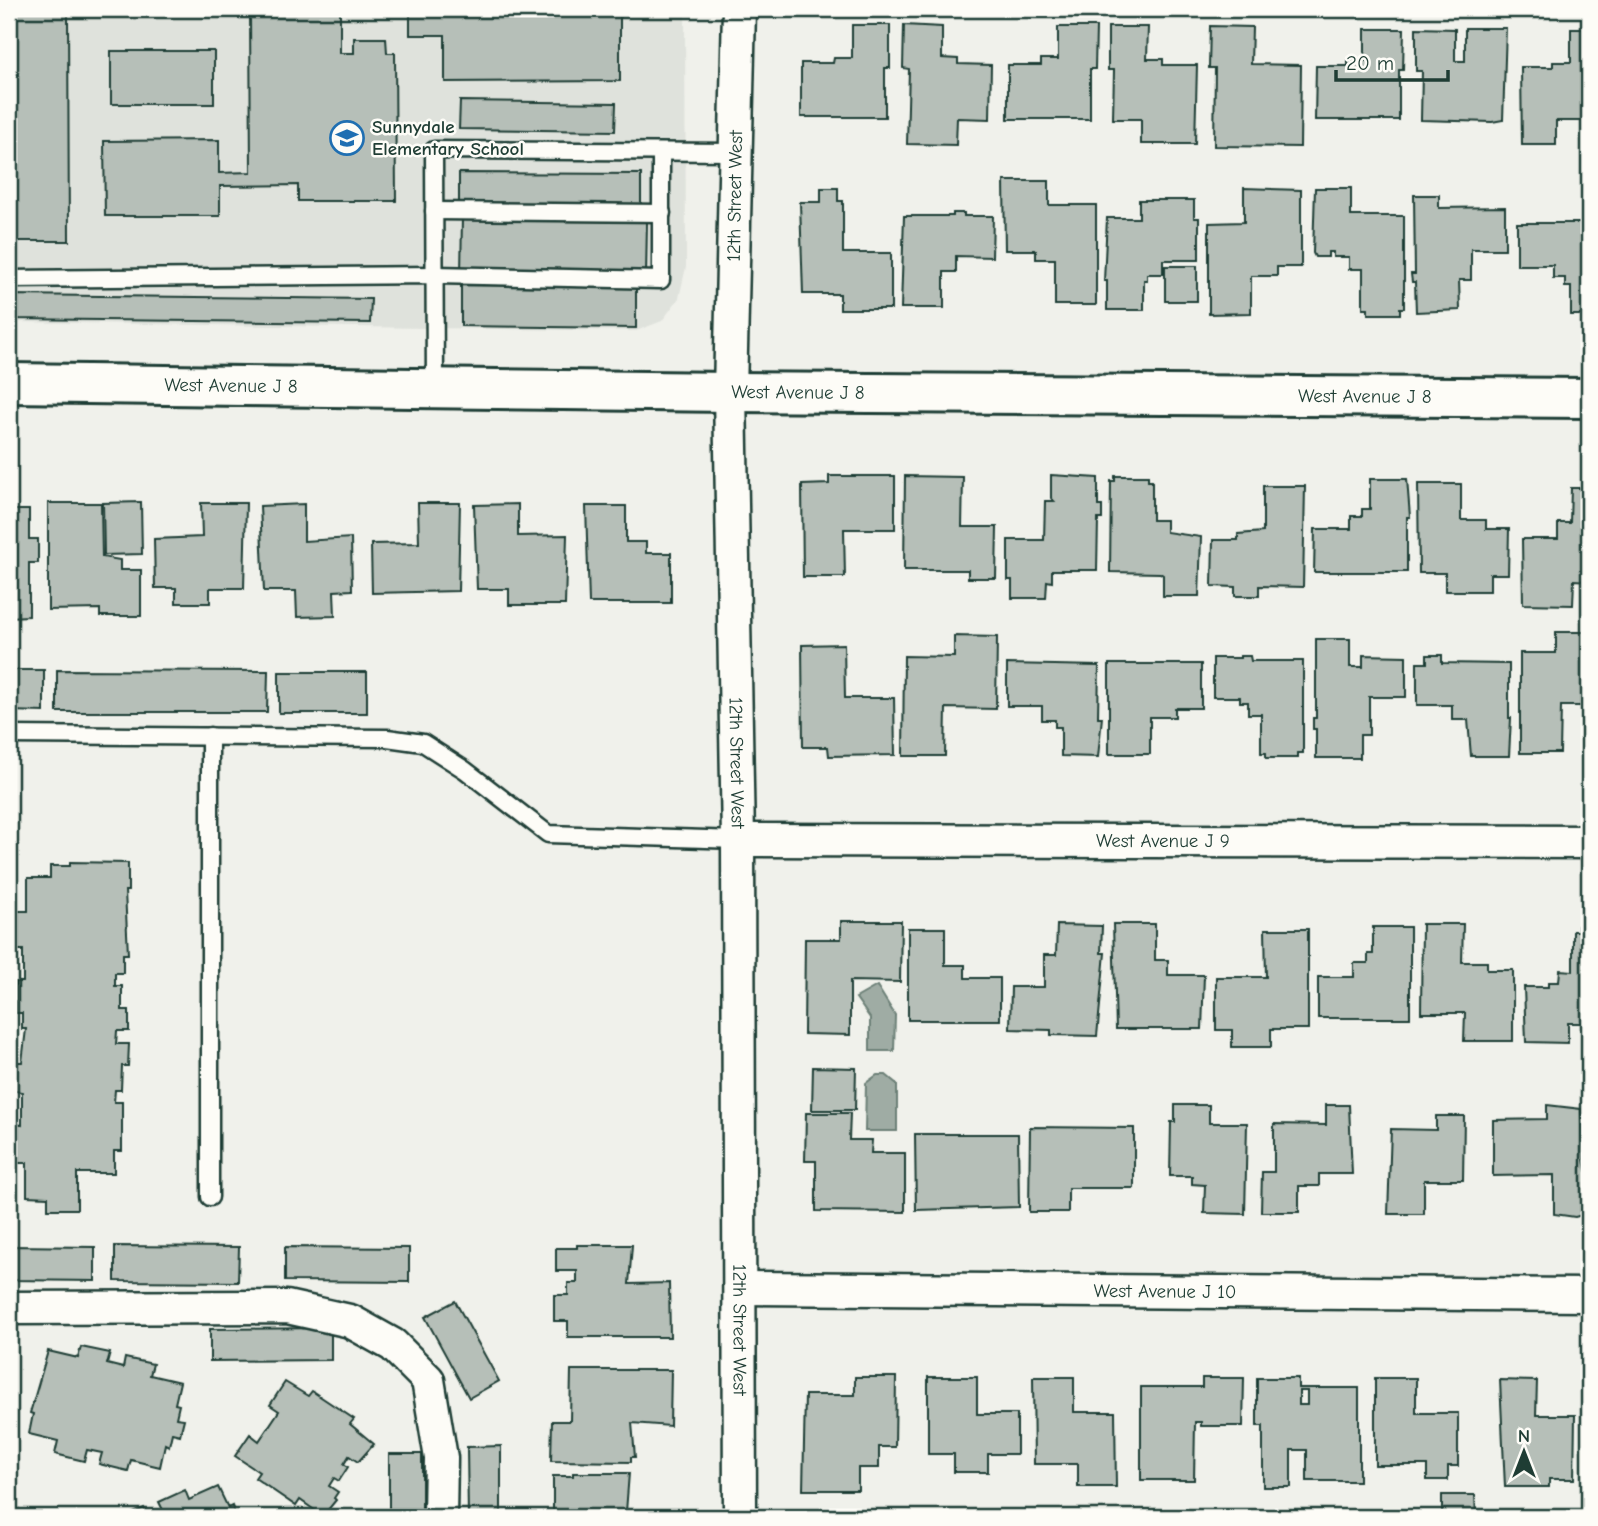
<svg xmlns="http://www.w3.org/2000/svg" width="1598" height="1526" viewBox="0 0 1598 1526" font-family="'Comic Neue',sans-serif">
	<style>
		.built { fill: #dfe2dc }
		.water { fill: #9faca4; stroke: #6c8077; stroke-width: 2 }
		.building { fill: #b6bfb8; stroke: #1f3d34; stroke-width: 2; fill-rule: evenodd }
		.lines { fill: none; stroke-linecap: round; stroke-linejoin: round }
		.service-casing { stroke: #1f3d34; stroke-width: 21 }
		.minor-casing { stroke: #1f3d34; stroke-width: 37 }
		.tertiary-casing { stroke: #1f3d34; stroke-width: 44 }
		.service { stroke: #fdfcf7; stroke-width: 16 }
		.minor { stroke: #fdfcf7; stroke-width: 32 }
		.tertiary { stroke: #fdfcf7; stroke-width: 38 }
		.labels { text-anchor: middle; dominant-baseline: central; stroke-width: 5; stroke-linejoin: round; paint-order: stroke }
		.poi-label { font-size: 19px; font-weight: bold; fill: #1f3d34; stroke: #fdfcf7; text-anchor: start }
		.street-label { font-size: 19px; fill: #1f3d34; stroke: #fdfcf7 }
	</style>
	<rect width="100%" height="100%" fill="#f0f1eb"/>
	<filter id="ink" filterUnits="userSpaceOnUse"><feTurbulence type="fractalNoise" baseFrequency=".0143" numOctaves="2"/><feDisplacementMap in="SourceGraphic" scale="14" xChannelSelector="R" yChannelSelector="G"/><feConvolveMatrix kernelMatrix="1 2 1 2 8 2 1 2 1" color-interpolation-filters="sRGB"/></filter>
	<g filter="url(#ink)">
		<polygon class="built" points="9,9 685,9 686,267 679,298 662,321 636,331 9,322"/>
		<g class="water">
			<polygon points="877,986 895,1015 894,1051 870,1051 870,1018 856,998"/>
			<polygon points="877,1075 886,1075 897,1084 897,1131 865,1131 866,1083"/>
		</g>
		<g class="building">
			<polygon points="9,9 620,9 620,81 445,82 445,35 410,35 410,12 340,12 340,53 354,53 354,38 386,38 387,53 395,53 396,201 298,201 298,185 220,186 220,216 105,216 104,141 219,140 219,173 251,172 250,12 68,14 69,241 9,241"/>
			<polygon points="852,25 890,25 890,68 885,68 885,117 801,117 801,63 833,63 834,58 852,58"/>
			<polygon points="904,25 942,27 942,58 958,59 958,64 991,65 990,119 957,118 956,145 907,144 909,69 903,68"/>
			<polygon points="1210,26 1252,27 1251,64 1301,65 1300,147 1214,146 1215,68 1209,68"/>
			<polygon points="1058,27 1096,27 1095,69 1090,69 1090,119 1008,119 1008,65 1041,65 1041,59 1058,59"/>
			<polygon points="1108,27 1148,27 1147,59 1163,59 1163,65 1197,65 1195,144 1141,144 1141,119 1113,119 1114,70 1108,70"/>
			<polygon points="1416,28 1455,29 1455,61 1465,61 1465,28 1506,28 1503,120 1492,122 1421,120 1422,71 1416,71"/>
			<polygon points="1365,29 1404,29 1403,70 1399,70 1399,120 1315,120 1316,66 1348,66 1348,60 1365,61"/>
			<polygon points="1571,29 1589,29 1589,121 1556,121 1556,145 1522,145 1521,67 1553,67 1553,62 1571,62"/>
			<rect x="111" y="51" width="103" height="53"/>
			<polygon points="460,101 616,103 615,131 459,129"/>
			<polygon points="459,173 641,174 641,210 459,209"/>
			<polygon points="1004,181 1049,181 1049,205 1096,205 1096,305 1055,305 1055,259 1036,259 1036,250 1005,250"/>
			<polygon points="821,188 838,188 838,201 843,201 843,253 891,253 891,309 840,309 840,294 803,294 800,202 821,202"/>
			<polygon points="1244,188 1301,190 1301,267 1277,267 1277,276 1251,276 1251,313 1209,314 1209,223 1244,222"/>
			<polygon points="1315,188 1351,188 1351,216 1404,216 1404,308 1400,308 1400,314 1368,314 1368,308 1363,308 1363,269 1349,269 1349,257 1333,257 1333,252 1328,252 1328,257 1315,257 1313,253"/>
			<polygon points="1414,195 1439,195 1439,208 1505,207 1505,249 1471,249 1471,280 1459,280 1460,310 1416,312 1415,282 1412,282 1411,274 1415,274"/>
			<polygon points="1139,200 1194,200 1194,218 1199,218 1199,260 1163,260 1163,274 1147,274 1147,280 1144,280 1144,310 1107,310 1107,281 1104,281 1107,218 1139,218"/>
			<polygon points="953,213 964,213 964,216 993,216 992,257 956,256 956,272 944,272 944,308 901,308 904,216 953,216"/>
			<polygon points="462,218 647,221 646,276 461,274"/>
			<polygon points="1517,223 1589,223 1589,315 1571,315 1571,287 1565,287 1565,278 1553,278 1553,265 1517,265"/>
			<rect x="1165" y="266" width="32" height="35"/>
			<polygon points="461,285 636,286 636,328 461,326"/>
			<polygon points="9,295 371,299 370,323 9,319"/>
			<polygon points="1051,475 1098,478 1098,506 1102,506 1102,519 1098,519 1097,570 1052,570 1052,582 1047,581 1046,598 1012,598 1012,580 1008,580 1008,540 1044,540 1045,501 1054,501 1051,498"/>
			<polygon points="829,476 895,476 895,529 844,529 845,577 803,577 802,485 829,484"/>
			<polygon points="905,476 963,477 962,527 997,527 996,578 968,578 968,570 904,570"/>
			<polygon points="1115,476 1148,476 1148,481 1152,481 1152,520 1166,520 1166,532 1201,537 1199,596 1163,596 1163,575 1160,573 1110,572 1111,481 1115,481"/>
			<polygon points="1370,479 1407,479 1410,517 1407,517 1407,572 1314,572 1315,529 1351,529 1351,516 1362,516 1362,509 1370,509"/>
			<polygon points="1418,484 1461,484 1461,520 1486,520 1486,529 1509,529 1508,574 1490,574 1490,591 1445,591 1445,573 1419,573"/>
			<polygon points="1263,486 1305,486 1303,587 1259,586 1259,596 1235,596 1235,587 1212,586 1213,540 1238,540 1238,534 1263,532"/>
			<polygon points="1571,488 1589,488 1589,581 1574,580 1573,605 1523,604 1522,539 1558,539 1558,523 1570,523"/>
			<polygon points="141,502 142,554 104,555 103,503"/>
			<polygon points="48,503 101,503 102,557 120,560 120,570 141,570 141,616 100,616 100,609 48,610"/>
			<polygon points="201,503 246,503 244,588 210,588 210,603 176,603 176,588 155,588 154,539 202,537"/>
			<polygon points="418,503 460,503 458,591 372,593 371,544 419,543"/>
			<polygon points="304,504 304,541 351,538 352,590 334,591 335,616 297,617 296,591 264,591 260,506"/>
			<polygon points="518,504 518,536 567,535 565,605 509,605 509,589 477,589 474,505"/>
			<polygon points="586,506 626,506 626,542 646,542 646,553 671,553 671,603 589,603"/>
			<polygon points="9,510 29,510 29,539 38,539 38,563 29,563 29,616 9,617"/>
			<polygon points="1556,632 1589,632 1589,700 1587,706 1561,706 1560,753 1520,753 1520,653 1556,653"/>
			<polygon points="954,636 997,637 996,709 946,708 945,756 903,756 904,656 954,657"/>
			<polygon points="1316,639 1350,639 1350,667 1363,667 1363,655 1406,656 1406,697 1369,697 1369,735 1360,735 1360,758 1316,758 1316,729 1313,729 1313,718 1316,718"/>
			<polygon points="844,644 845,698 894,698 895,755 829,756 828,747 803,747 802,645"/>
			<polygon points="1427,655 1442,655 1442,663 1509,664 1509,718 1511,718 1509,756 1471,756 1468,720 1452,720 1452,705 1417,705 1417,663 1427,663"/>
			<polygon points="1240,656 1250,656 1251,661 1303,661 1303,753 1298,753 1298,758 1266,758 1266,753 1261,753 1261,714 1248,714 1248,702 1240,702 1240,697 1213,697 1213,658 1240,658"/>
			<polygon points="1007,664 1099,666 1098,717 1102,717 1098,757 1061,756 1061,727 1055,727 1055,720 1042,720 1042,706 1007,706"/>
			<polygon points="1109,664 1201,664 1201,708 1175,708 1175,717 1150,717 1150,754 1109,754"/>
			<polygon points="9,670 44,670 44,712 9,711"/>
			<polygon points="57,670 268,671 267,712 57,712"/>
			<rect x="279" y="672" width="88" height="41"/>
			<polygon points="70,862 128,863 128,891 125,891 128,954 123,954 123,973 115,973 115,986 122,986 122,1010 129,1010 129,1031 117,1031 116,1044 129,1044 128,1066 122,1066 121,1090 115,1090 114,1102 122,1102 122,1151 114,1151 114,1173 77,1173 77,1209 48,1209 48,1197 27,1196 27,1163 10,1163 9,1195 9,1145 15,1145 15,1124 22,1125 22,1092 15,1091 15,1062 22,1062 26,1029 22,1029 22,1013 16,1013 16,982 23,982 23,950 15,950 16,934 9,934 9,879 12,879 12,911 28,911 28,878 50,878 50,866 70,866"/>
			<polygon points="841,921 901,921 900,982 850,981 850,1035 804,1034 805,939 841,939"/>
			<polygon points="1113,924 1155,924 1155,960 1168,960 1168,975 1204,975 1202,1029 1116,1029"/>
			<polygon points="1422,924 1463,924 1462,962 1487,962 1487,970 1513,970 1513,1041 1464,1041 1465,1013 1421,1013"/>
			<polygon points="1057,925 1102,926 1101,953 1105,953 1097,1036 1051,1035 1051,1030 1010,1029 1011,987 1044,987 1044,955 1056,955"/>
			<polygon points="1578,926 1589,926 1589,1023 1568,1023 1568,1043 1526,1042 1524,987 1548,987 1548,982 1559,982 1560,970 1573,971 1573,931 1578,931"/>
			<polygon points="1373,927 1410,927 1410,1018 1318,1018 1318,977 1354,977 1354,963 1368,963 1368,954 1373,954"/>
			<polygon points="908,928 945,928 945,965 965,965 965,978 1000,978 1000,1020 908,1020"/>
			<polygon points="1265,929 1308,929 1308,1029 1271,1029 1271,1047 1232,1047 1232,1030 1216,1030 1216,977 1266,977"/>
			<polygon points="813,1067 856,1068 855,1110 812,1110"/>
			<polygon points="1175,1105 1209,1105 1209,1123 1247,1123 1245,1214 1204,1213 1205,1185 1192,1184 1192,1176 1170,1176 1171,1122 1175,1122"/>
			<polygon points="1326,1105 1349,1105 1352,1174 1319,1174 1319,1186 1299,1186 1299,1212 1261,1212 1262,1172 1274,1172 1274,1124 1326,1125"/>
			<polygon points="1547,1105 1581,1109 1584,1159 1586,1171 1589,1171 1589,1213 1575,1217 1554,1214 1554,1175 1493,1176 1493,1120 1547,1119"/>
			<polygon points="806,1113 850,1113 849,1140 872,1140 871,1153 905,1153 905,1212 816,1211 816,1161 805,1161"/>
			<polygon points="1436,1116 1464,1116 1463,1180 1424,1180 1424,1214 1388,1214 1391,1129 1436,1130"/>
			<polygon points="1030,1127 1134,1128 1134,1188 1068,1188 1068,1212 1029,1212"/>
			<polygon points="915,1134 1018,1134 1019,1207 916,1210"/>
			<polygon points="577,1245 632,1245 629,1284 669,1283 670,1337 568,1337 568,1321 554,1321 554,1295 568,1295 568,1283 577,1283 577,1271 556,1271 556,1248 577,1248"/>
			<polygon points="9,1246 95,1247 95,1281 9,1280"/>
			<polygon points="115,1246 239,1247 238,1282 115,1281"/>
			<polygon points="285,1247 409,1248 409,1282 285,1281"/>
			<polygon points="455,1301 499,1381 469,1398 425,1317"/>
			<polygon points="331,1328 331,1360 210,1361 210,1329"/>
			<polygon points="81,1347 110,1353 107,1364 123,1368 125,1358 153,1364 150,1375 180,1382 175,1404 179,1405 176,1418 184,1419 180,1435 172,1433 169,1446 165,1444 160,1467 131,1460 128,1471 99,1464 102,1453 87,1450 84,1461 55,1454 58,1441 29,1434 33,1414 30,1413 48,1351 78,1358"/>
			<polygon points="571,1370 671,1370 670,1426 632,1423 635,1457 631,1457 631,1462 551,1461 552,1421 570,1421"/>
			<polygon points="855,1377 896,1377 895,1447 879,1447 879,1468 858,1468 858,1490 803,1490 805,1395 855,1395"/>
			<polygon points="928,1377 977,1377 977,1414 1017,1414 1017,1454 988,1454 988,1472 954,1472 954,1454 928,1454"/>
			<polygon points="1033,1377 1074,1377 1074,1412 1115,1412 1116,1487 1078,1487 1078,1464 1034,1464"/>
			<polygon points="1202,1378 1244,1378 1243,1426 1201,1426 1201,1422 1195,1422 1194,1480 1141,1480 1141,1387 1202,1387"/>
			<path d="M1257,1378h41v10h61v93h-52v-31h-16v37h-28v-61h-6zM1299,1391h8v14h-8z"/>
			<polygon points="1375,1378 1416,1378 1416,1413 1458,1413 1458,1466 1448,1466 1448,1480 1427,1480 1427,1465 1375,1465"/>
			<polygon points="1500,1380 1537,1381 1536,1415 1575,1415 1574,1479 1549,1479 1549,1487 1505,1487"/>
			<polygon points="285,1382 308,1396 312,1391 354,1419 350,1424 374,1444 358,1462 349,1456 344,1464 348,1467 339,1481 334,1478 329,1486 338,1492 334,1498 336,1500 323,1516 300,1500 296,1506 255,1478 259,1472 235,1456 250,1434 259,1441 279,1411 270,1405"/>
			<polygon points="501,1446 501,1517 468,1517 467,1447"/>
			<rect x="389" y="1454" width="33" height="63"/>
			<polygon points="573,1473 629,1473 626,1512 666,1510 666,1517 565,1517 565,1513 553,1513 553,1476 573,1476"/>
			<polygon points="218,1487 228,1508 232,1506 236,1517 153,1517 164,1512 159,1502 185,1490 189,1500"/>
			<polygon points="1442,1495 1475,1495 1476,1517 1442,1517"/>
			<polygon points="144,1508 148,1517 125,1517"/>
		</g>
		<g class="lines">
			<g class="service-casing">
				<g id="service">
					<polyline points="434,211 662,213"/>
					<polyline points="9,279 435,275 661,280 661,152"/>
					<polyline points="435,389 434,150 736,152"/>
					<polyline points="9,735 387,738 423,743 465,770 548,834 738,840"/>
					<polyline points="210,736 210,1197"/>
				</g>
			</g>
			<g class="minor-casing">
				<g id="minor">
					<path id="s1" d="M739,9l-9,383 8,448 2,677"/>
					<path id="s2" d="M738,840l851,2"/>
					<path id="s3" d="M741,1288l848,7"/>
					<polyline points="9,1308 287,1307 350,1321 393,1345 428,1380 441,1458 440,1517"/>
				</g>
			</g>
			<g class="tertiary-casing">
				<g id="tertiary">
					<path id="s4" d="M9,383l721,9 859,6"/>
				</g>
			</g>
			<use href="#service" class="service"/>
			<use href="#minor" class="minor"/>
			<use href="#tertiary" class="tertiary"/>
		</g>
	</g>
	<defs>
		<g id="school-ring" transform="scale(1.75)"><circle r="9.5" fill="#fdfcf7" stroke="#1f6fb2" stroke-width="1.5"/><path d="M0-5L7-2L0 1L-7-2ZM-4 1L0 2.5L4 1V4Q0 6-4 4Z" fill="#1f6fb2"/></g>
	</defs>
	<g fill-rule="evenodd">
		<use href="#school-ring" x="347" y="138"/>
	</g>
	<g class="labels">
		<g class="poi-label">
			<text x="372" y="127">Sunnydale<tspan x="372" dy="22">Elementary School</tspan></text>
		</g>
		<g class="street-label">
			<text transform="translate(735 196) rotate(-89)">12th Street West</text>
			<text stroke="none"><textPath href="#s4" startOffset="222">West Avenue J 8</textPath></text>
			<text stroke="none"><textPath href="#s4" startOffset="789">West Avenue J 8</textPath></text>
			<text stroke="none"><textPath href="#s4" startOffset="1356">West Avenue J 8</textPath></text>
			<text stroke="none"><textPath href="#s1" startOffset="754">12th Street West</textPath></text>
			<text stroke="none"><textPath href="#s2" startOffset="425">West Avenue J 9</textPath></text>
			<text stroke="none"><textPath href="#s3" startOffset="424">West Avenue J 10</textPath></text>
			<text stroke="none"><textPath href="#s1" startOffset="1321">12th Street West</textPath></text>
		</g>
	</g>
	<rect width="1598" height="1526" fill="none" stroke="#fdfcf7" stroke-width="35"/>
	<rect x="18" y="18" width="1563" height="1491" fill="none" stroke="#1f3d34" stroke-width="2.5" filter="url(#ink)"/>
	<g transform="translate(1524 1452)" stroke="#fdfcf7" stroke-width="5" paint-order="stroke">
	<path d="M0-5L12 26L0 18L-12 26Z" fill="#1f3d34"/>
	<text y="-10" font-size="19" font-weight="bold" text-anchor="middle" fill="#1f3d34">N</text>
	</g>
	<path d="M1336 70v10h112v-10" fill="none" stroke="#1f3d34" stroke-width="3.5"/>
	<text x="1346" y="70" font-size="21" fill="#1f3d34" stroke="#fdfcf7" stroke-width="5" paint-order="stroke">20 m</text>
</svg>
